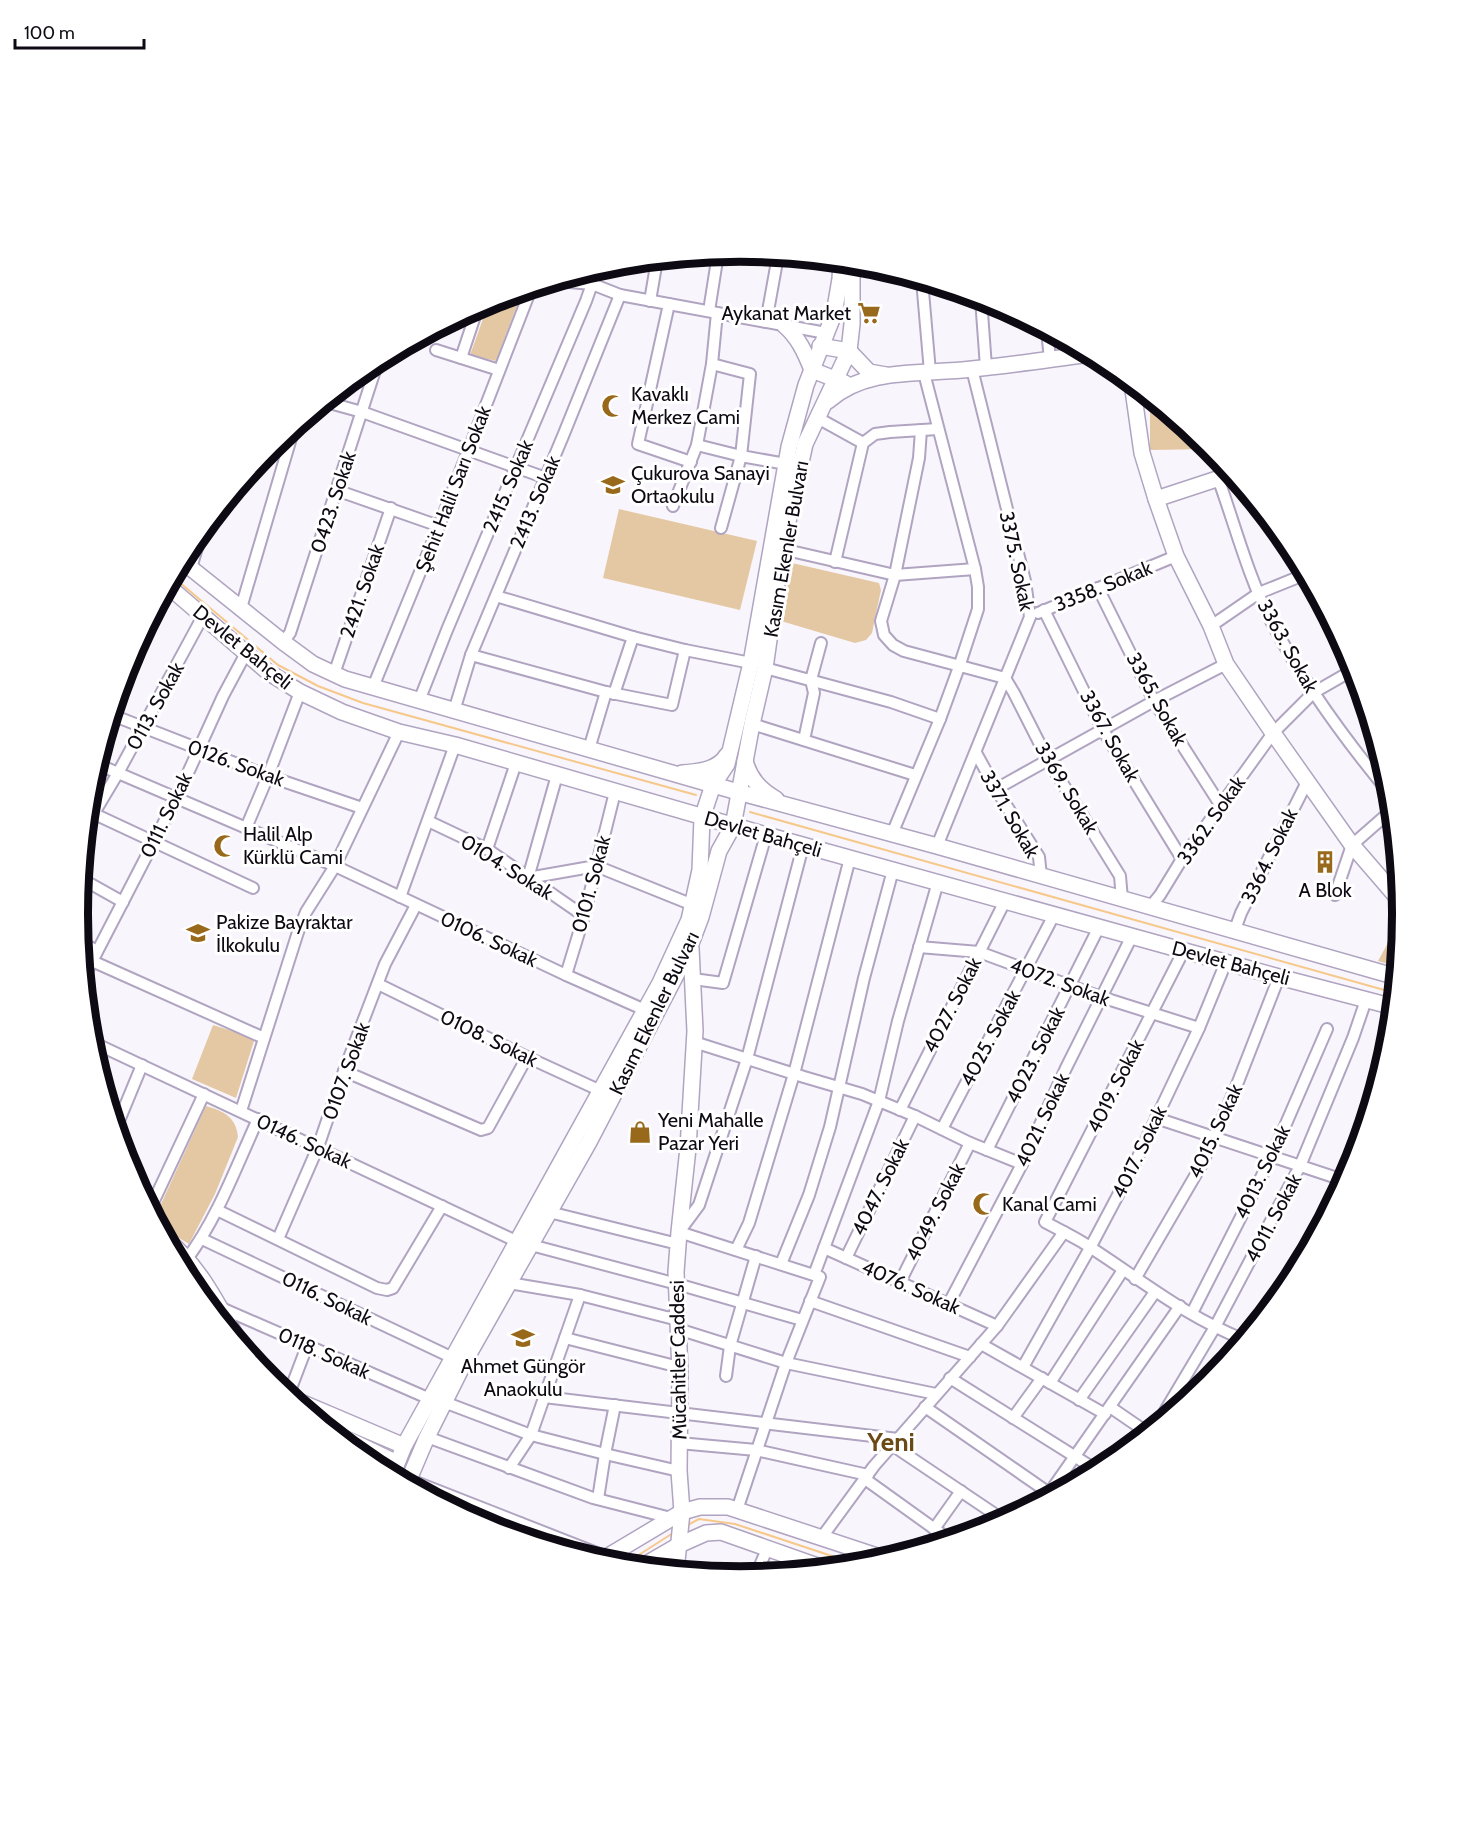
<svg xmlns="http://www.w3.org/2000/svg" width="1481" height="1829" viewBox="0 0 1481 1829" font-family="Cabin,sans-serif">
	<style>
		.green { fill: #e4c8a3 }
		.lines { fill: none; stroke-linecap: round; stroke-linejoin: round }
		.stream { stroke: #f6c88a; stroke-width: 2 }
		.street-casing { stroke: #b0a4c1; stroke-width: 14 }
		.secondary-casing { stroke: #b0a4c1; stroke-width: 18 }
		.street { stroke: #fff; stroke-width: 10 }
		.secondary { stroke: #fff; stroke-width: 15 }
		.labels { text-anchor: middle; dominant-baseline: central; stroke-width: 6; stroke-linejoin: round; paint-order: stroke }
		.poi-label { font-size: 20px; fill: #0e0a13; stroke: #fff; text-anchor: start }
		.street-label { font-size: 20px; fill: #0e0a13; stroke: #fff }
		.district-label { font-size: 26px; font-weight: bold; fill: #6a4915; stroke: #fff }
		.rim { fill: none; stroke: #0e0a13; stroke-width: 8 }
	</style>
	<rect width="100%" height="100%" fill="#f8f6fc"/>
	<g class="green">
		<polygon points="522,292 496,361 470,355 489,302"/>
		<polygon points="1150,398 1209,446 1211,449 1150,450"/>
		<polygon points="619,509 757,541 740,610 603,578"/>
		<polygon points="792,563 879,583 881,590 872,633 866,640 855,643 781,621"/>
		<polygon points="1401,919 1402,921 1398,967 1378,961"/>
		<polygon points="213,1025 255,1038 236,1098 192,1079"/>
		<path d="M206,1106c18,5 30,11 32,31l-23,57 -26,50 -30,-18 -4,-9z"/>
	</g>
	<g class="lines">
		<g class="stream">
			<polyline points="173,577 278,665 318,686 363,703 696,795"/>
			<polyline points="750,812 1395,993"/>
			<polyline points="686,1526 699,1519 735,1524 859,1565"/>
			<polyline points="623,1565 673,1533"/>
		</g>
		<g class="street-casing">
			<g id="street">
				<polyline points="922,280 930,372"/>
				<polyline points="558,281 592,284 620,295 826,333"/>
				<polyline points="981,299 986,367"/>
				<polyline points="650,301 657,260"/>
				<polyline points="669,304 638,444 691,462"/>
				<polyline points="709,311 718,254"/>
				<polyline points="766,322 778,256"/>
				<polyline points="1047,331 1050,359"/>
				<polyline points="436,350 499,370"/>
				<polyline points="461,358 478,307"/>
				<polyline points="712,364 750,374 741,456 721,528"/>
				<polyline points="326,402 362,412 546,478"/>
				<polyline points="816,417 863,443"/>
				<polyline points="921,430 919,458 895,575 881,621 884,635 893,645 904,651 1005,678 1014,693 1048,760 1120,876 1122,899"/>
				<polyline points="697,445 741,456 786,464"/>
				<path d="M1218,478c17,47 30,98 53,143 33,63 75,120 120,174"/>
				<polyline points="336,490 439,526"/>
				<polyline points="673,506 697,445 712,364 717,313"/>
				<polyline points="782,549 895,575 975,569"/>
				<polyline points="835,562 863,443 875,434 890,432 938,429"/>
				<polyline points="191,568 202,531"/>
				<polyline points="1098,588 1154,701 1221,806"/>
				<polyline points="496,596 633,637 685,650 751,663"/>
				<polyline points="241,608 294,428"/>
				<polyline points="1044,610 1103,730 1182,859"/>
				<polyline points="1038,613 1176,556"/>
				<polyline points="1211,626 1259,593 1306,574"/>
				<polyline points="283,642 290,633 378,361"/>
				<polyline points="471,655 606,692 672,705 685,650"/>
				<polyline points="765,668 891,702 940,719"/>
				<polyline points="334,674 391,508"/>
				<polyline points="373,687 439,526 531,289"/>
				<polyline points="614,694 633,637"/>
				<polyline points="419,701 447,630 586,301 592,284 594,270"/>
				<polyline points="454,711 471,655 563,436 620,295"/>
				<polyline points="112,715 268,776 362,808"/>
				<polyline points="752,724 915,775"/>
				<polyline points="804,740 814,693 811,680 821,643"/>
				<polyline points="589,749 606,692"/>
				<polyline points="976,753 996,789 1039,857 1041,876"/>
				<polyline points="97,764 335,866 566,975 645,1010"/>
				<polyline points="557,775 528,878 596,866 693,905"/>
				<polyline points="996,789 1154,701 1226,664"/>
				<polyline points="88,811 253,888"/>
				<polyline points="428,821 487,849 584,916"/>
				<polyline points="87,825 118,773 203,616"/>
				<polyline points="246,828 268,776 300,692"/>
				<polyline points="892,834 940,719 959,667 978,609 978,587 975,569 924,373"/>
				<polyline points="937,846 1030,617 1025,581 972,369"/>
				<polyline points="487,849 516,763"/>
				<polyline points="82,879 123,902"/>
				<polyline points="1335,895 1352,845 1393,809"/>
				<polyline points="400,897 455,745"/>
				<polyline points="1150,907 1160,895 1182,859 1273,733 1313,693 1346,674 1354,666"/>
				<polyline points="1234,932 1241,913 1307,782"/>
				<polyline points="81,942 97,951"/>
				<polyline points="919,947 979,952 1101,997 1199,1028"/>
				<path d="M1184,950l-139,272c13,7 25,13 37,20 54,34 103,75 163,98"/>
				<polyline points="92,961 264,1038"/>
				<polyline points="566,975 584,916 615,792"/>
				<polyline points="84,977 177,797 223,696 246,653"/>
				<polyline points="693,979 723,983 766,835"/>
				<polyline points="378,984 527,1057 601,1091"/>
				<polyline points="90,1041 516,1241"/>
				<polyline points="694,1042 804,1077 862,1094 915,1116 970,1143 1022,1164"/>
				<polyline points="344,1071 481,1130 488,1128 527,1057"/>
				<polyline points="900,1110 1005,901"/>
				<polyline points="241,1111 298,932 306,912 335,866 399,732"/>
				<polyline points="1156,1118 1346,1181"/>
				<polyline points="116,1128 142,1065"/>
				<polyline points="942,1129 1054,915"/>
				<polyline points="987,1150 1099,927"/>
				<polyline points="150,1209 204,1094"/>
				<polyline points="217,1210 377,1288 387,1290 393,1288 442,1206"/>
				<polyline points="549,1212 678,1244"/>
				<polyline points="202,1239 453,1358"/>
				<polyline points="278,1239 318,1147 344,1071 385,964 416,905"/>
				<polyline points="531,1245 677,1284 802,1320"/>
				<polyline points="824,1248 997,1326"/>
				<polyline points="736,1250 749,1223 794,1074 850,858"/>
				<polyline points="846,1258 915,1116"/>
				<path d="M187,1259c31,-42 49,-92 71,-140"/>
				<polyline points="781,1264 809,1195 830,1127 864,978 893,870"/>
				<polyline points="814,1275 879,1101 898,1021 938,882"/>
				<polyline points="1135,1279 1202,1164 1236,1087 1279,977"/>
				<polyline points="900,1282 970,1143"/>
				<polyline points="509,1283 580,1295 678,1320"/>
				<polyline points="810,1301 970,1357"/>
				<polyline points="949,1303 1022,1164 1066,1068 1132,936"/>
				<polyline points="219,1307 430,1399"/>
				<polyline points="1192,1313 1272,1156 1327,1029"/>
				<polyline points="678,1329 786,1363 936,1394"/>
				<polyline points="565,1338 679,1367"/>
				<polyline points="981,1344 1105,1414"/>
				<polyline points="1023,1367 1090,1248 1136,1161 1199,1028 1226,962"/>
				<polyline points="726,1376 730,1346 756,1256"/>
				<polyline points="950,1378 1098,1471"/>
				<polyline points="1050,1383 1123,1270"/>
				<polyline points="288,1396 307,1346"/>
				<polyline points="544,1397 898,1439"/>
				<polyline points="1079,1400 1155,1292"/>
				<polyline points="444,1402 531,1435 605,1454 679,1471"/>
				<polyline points="925,1407 1049,1493"/>
				<polyline points="1110,1407 1148,1433"/>
				<polyline points="1013,1418 1042,1378"/>
				<polyline points="1156,1426 1215,1327 1300,1166 1353,1038 1366,1000"/>
				<polyline points="427,1437 593,1498 671,1518"/>
				<polyline points="679,1443 756,1450 868,1475"/>
				<polyline points="892,1445 1005,1521"/>
				<polyline points="509,1468 531,1435 580,1295"/>
				<polyline points="408,1479 607,1557"/>
				<polyline points="865,1479 950,1540"/>
				<polyline points="598,1499 605,1454 615,1405"/>
				<polyline points="1045,1499 1180,1306"/>
				<polyline points="737,1510 786,1363 820,1277 679,1232 699,1205 747,1059 803,846"/>
				<polyline points="934,1529 961,1491"/>
				<polyline points="520,1537 520,1523"/>
				<polyline points="822,1537 874,1466 997,1326 1064,1232"/>
				<polyline points="756,1575 767,1549"/>
			</g>
		</g>
		<g class="secondary-casing">
			<g id="secondary">
				<path d="M784,325c14,12 21,27 28,45l33,13"/>
				<polyline points="820,346 849,351 869,372 886,375"/>
				<polyline points="1132,383 1142,453 1156,499 1176,556 1211,626 1226,664 1273,733 1352,845 1402,903"/>
				<path d="M828,401c39,-35 96,-26 144,-32 40,-4 79,-10 118,-15"/>
				<polyline points="1156,499 1232,474"/>
				<polyline points="182,561 283,642 313,664 345,679 738,792 937,846 1397,977"/>
				<polyline points="168,586 268,672 300,692 342,712 399,732 455,745 766,835 1279,977 1394,1007"/>
				<path d="M745,761c5,18 15,29 31,38"/>
				<path d="M682,773c17,-1 36,-3 45,-18"/>
				<path d="M167,1240c34,27 54,71 75,107"/>
				<polyline points="291,1398 404,1446"/>
				<polyline points="331,1431 397,1463"/>
				<polyline points="392,1476 404,1446 660,983 689,920 700,870 702,818 713,785 727,764 751,663 789,447 806,385 834,314 840,279 841,262"/>
				<polyline points="407,1484 427,1437 466,1359 589,1142 687,954 701,917 719,851 733,826 752,724 765,668 782,549 805,444 849,351 852,324 852,263"/>
				<polyline points="600,1561 682,1512 700,1507 728,1507 886,1559"/>
				<polyline points="641,1567 679,1545 706,1533 721,1532 826,1569"/>
				<polyline points="676,1571 682,1512 679,1471 680,1373 676,1272 679,1232 688,1148 695,1031 691,948"/>
			</g>
		</g>
		<use href="#street" class="street"/>
		<use href="#secondary" class="secondary"/>
	</g>
	<defs>
		<g id="supermarket-bare" transform="scale(1.8)"><path d="M-6-5.5h2.5l.6 2H6L4.5 2H-2.5L-4.4-4H-6ZM-1.5 3.2a1.3 1.3 0 1 0 .1 0ZM3 3.2a1.3 1.3 0 1 0 .1 0Z" fill="#99691b" stroke="#fff" stroke-width="2.5" paint-order="stroke"/></g>
		<g id="mosque-bare" transform="scale(1.8)"><path d="M3.5-4.9A6 6 0 1 0 3.5 4.9A5 5 0 1 1 3.5-4.9Z" fill="#99691b" stroke="#fff" stroke-width="2.5" paint-order="stroke"/></g>
		<g id="school-bare" transform="scale(1.8)"><path d="M0-5L7-2L0 1L-7-2ZM-4 1L0 2.5L4 1V4Q0 6-4 4Z" fill="#99691b" stroke="#fff" stroke-width="2.5" paint-order="stroke"/></g>
		<g id="building-bare" transform="scale(1.8)"><path d="M-4-6H4V6H1V3H-1V6H-4ZM-2.5-4.3h1.7v1.8h-1.7ZM.8-4.3h1.7v1.8H.8ZM-2.5-1h1.7V.8h-1.7ZM.8-1h1.7V.8H.8Z" fill="#99691b" stroke="#fff" stroke-width="2.5" paint-order="stroke"/></g>
		<g id="shop-bare" transform="scale(1.8)"><path d="M-5-2.5h2.3a2.7 3.5 0 0 1 5.4 0H5L5.5 6h-11ZM-1.5-2.5h3a1.5 2.3 0 0 0-3 0Z" fill="#99691b" stroke="#fff" stroke-width="2.5" paint-order="stroke"/></g>
	</defs>
	<g fill-rule="evenodd">
		<use href="#supermarket-bare" x="869" y="313"/>
		<use href="#mosque-bare" x="613" y="406"/>
		<use href="#school-bare" x="613" y="485"/>
		<use href="#mosque-bare" x="225" y="846"/>
		<use href="#building-bare" x="1325" y="862"/>
		<use href="#school-bare" x="198" y="933"/>
		<use href="#shop-bare" x="640" y="1132"/>
		<use href="#mosque-bare" x="984" y="1204"/>
		<use href="#school-bare" x="523" y="1338"/>
	</g>
	<g class="labels">
		<g class="poi-label">
			<text x="851" y="313" text-anchor="end">Aykanat Market</text>
			<text x="631" y="394">Kavaklı<tspan x="631" dy="23">Merkez Cami</tspan></text>
			<text x="631" y="473">Çukurova Sanayi<tspan x="631" dy="23">Ortaokulu</tspan></text>
			<text x="243" y="834">Halil Alp<tspan x="243" dy="23">Kürklü Cami</tspan></text>
			<text x="1325" y="890" text-anchor="middle">A Blok</text>
			<text x="216" y="922">Pakize Bayraktar<tspan x="216" dy="23">İlkokulu</tspan></text>
			<text x="658" y="1120">Yeni Mahalle<tspan x="658" dy="23">Pazar Yeri</tspan></text>
			<text x="1002" y="1204">Kanal Cami</text>
			<text x="523" y="1366" text-anchor="middle">Ahmet Güngör<tspan x="523" dy="23">Anaokulu</tspan></text>
		</g>
		<g class="street-label">
			<text transform="translate(508 486) rotate(-67)">2415. Sokak</text>
			<text transform="translate(453 489) rotate(-69)">Şehit Halil Sarı Sokak</text>
			<text transform="translate(333 502) rotate(-72)">0423. Sokak</text>
			<text transform="translate(535 502) rotate(-67)">2413. Sokak</text>
			<text transform="translate(786 549) rotate(-80)">Kasım Ekenler Bulvarı</text>
			<text transform="translate(1017 561) rotate(78)">3375. Sokak</text>
			<text transform="translate(1103 586) rotate(-22)">3358. Sokak</text>
			<text transform="translate(362 591) rotate(-71)">2421. Sokak</text>
			<text transform="translate(1288 646) rotate(61)">3363. Sokak</text>
			<text transform="translate(243 647) rotate(39)">Devlet Bahçeli</text>
			<text transform="translate(1157 699) rotate(61)">3365. Sokak</text>
			<text transform="translate(155 706) rotate(-61)">0113. Sokak</text>
			<text transform="translate(1110 736) rotate(61)">3367. Sokak</text>
			<text transform="translate(236 763) rotate(20)">0126. Sokak</text>
			<text transform="translate(1067 788) rotate(59)">3369. Sokak</text>
			<text transform="translate(1010 814) rotate(60)">3371. Sokak</text>
			<text transform="translate(166 815) rotate(-64)">0111. Sokak</text>
			<text transform="translate(1211 820) rotate(-55)">3362. Sokak</text>
			<text transform="translate(763 834) rotate(16)">Devlet Bahçeli</text>
			<text transform="translate(1269 856) rotate(-64)">3364. Sokak</text>
			<text transform="translate(507 867) rotate(32)">0104. Sokak</text>
			<text transform="translate(591 884) rotate(-75)">0101. Sokak</text>
			<text transform="translate(489 939) rotate(25)">0106. Sokak</text>
			<text transform="translate(1231 963) rotate(15)">Devlet Bahçeli</text>
			<text transform="translate(1060 982) rotate(20)">4072. Sokak</text>
			<text transform="translate(952 1005) rotate(-63)">4027. Sokak</text>
			<text transform="translate(654 1013) rotate(-64)">Kasım Ekenler Bulvarı</text>
			<text transform="translate(489 1038) rotate(26)">0108. Sokak</text>
			<text transform="translate(990 1038) rotate(-62)">4025. Sokak</text>
			<text transform="translate(1035 1055) rotate(-63)">4023. Sokak</text>
			<text transform="translate(346 1071) rotate(-70)">0107. Sokak</text>
			<text transform="translate(1115 1086) rotate(-63)">4019. Sokak</text>
			<text transform="translate(1042 1120) rotate(-65)">4021. Sokak</text>
			<text transform="translate(1215 1131) rotate(-65)">4015. Sokak</text>
			<text transform="translate(304 1141) rotate(25)">0146. Sokak</text>
			<text transform="translate(1139 1152) rotate(-64)">4017. Sokak</text>
			<text transform="translate(1262 1172) rotate(-64)">4013. Sokak</text>
			<text transform="translate(880 1187) rotate(-64)">4047. Sokak</text>
			<text transform="translate(935 1212) rotate(-63)">4049. Sokak</text>
			<text transform="translate(1273 1218) rotate(-62)">4011. Sokak</text>
			<text transform="translate(911 1287) rotate(24)">4076. Sokak</text>
			<text transform="translate(327 1298) rotate(26)">0116. Sokak</text>
			<text transform="translate(324 1353) rotate(24)">0118. Sokak</text>
			<text transform="translate(678 1360) rotate(-91)">Mücahitler Caddesi</text>
		</g>
		<g class="district-label">
			<text x="891" y="1442">Yeni</text>
		</g>
	</g>
	<path d="M0 0H1481V1829H0ZM88 914a652 652 0 1 1 1304 0a652 652 0 1 1-1304 0Z" fill="#fff" fill-rule="evenodd"/>
	<path class="rim" d="M88 914a652 652 0 1 1 1304 0a652 652 0 1 1-1304 0Z"/>
	<path d="M15 39v9h129v-9" fill="none" stroke="#0e0a13" stroke-width="3"/>
	<text x="24" y="39" font-size="18" fill="#0e0a13" stroke="#ffffff" stroke-width="4.5" paint-order="stroke">100 m</text>
</svg>
